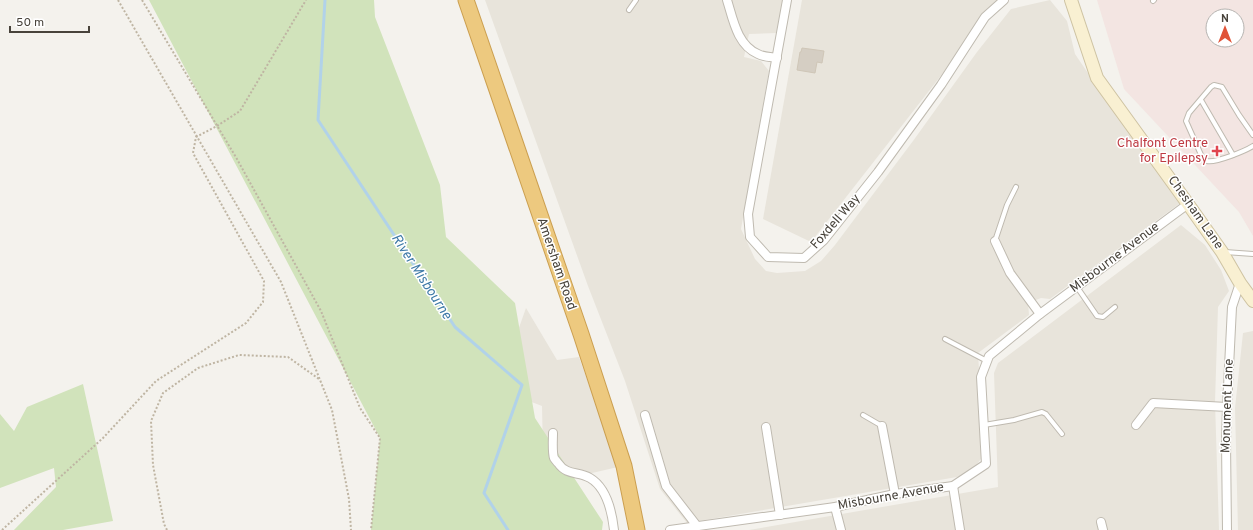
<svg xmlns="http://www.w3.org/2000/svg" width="1253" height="530" viewBox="0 0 1253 530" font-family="Overpass,sans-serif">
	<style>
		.residential { fill: #e8e4db }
		.medical { fill: #f3e5e2; fill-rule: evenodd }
		.green { fill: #d1e3bb }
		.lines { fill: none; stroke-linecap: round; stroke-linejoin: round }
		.stream { stroke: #b1d2e9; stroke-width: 3 }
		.building { fill: #d5cec3; stroke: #cfc6b7 }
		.lane-casing { stroke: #bfbab0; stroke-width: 6 }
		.street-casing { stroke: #bfbab0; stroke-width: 10 }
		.secondary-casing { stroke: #cec3a2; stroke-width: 14 }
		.highway-casing { stroke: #cb9f50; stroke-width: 17 }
		.path { stroke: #bfb5a3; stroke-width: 2; stroke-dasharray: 2 2; stroke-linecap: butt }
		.lane { stroke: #fff; stroke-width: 4 }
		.street { stroke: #fff; stroke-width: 8 }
		.secondary { stroke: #f9f0d2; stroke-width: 12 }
		.highway { stroke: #edc97f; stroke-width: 15 }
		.health-dot { fill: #e0444e; stroke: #fff; stroke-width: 1.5 }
		.labels { text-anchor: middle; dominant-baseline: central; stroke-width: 3; stroke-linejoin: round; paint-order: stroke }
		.health-label { font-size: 13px; fill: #be3a42; stroke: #fff; text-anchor: end }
		.street-label { font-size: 13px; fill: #48433b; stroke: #fff }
		.water-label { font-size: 14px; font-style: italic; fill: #407ba8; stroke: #fff }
	</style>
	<rect width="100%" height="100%" fill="#f4f2ed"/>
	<g class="residential">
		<polygon points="485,0 782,0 777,33 749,34 744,57 761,61 769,71 741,229 755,259 766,271 777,273 805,271 821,261 835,245 913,141 977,52 1011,9 1050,0 1067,21 1075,54 1113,110 1183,201 1050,299 1041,298 1028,303 1029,315 978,353 984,455 970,473 957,477 687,523 660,489 625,381 588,286"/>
		<polygon points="802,0 1000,0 811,242 763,219"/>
		<polygon points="1181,225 1205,245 1221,270 1229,291 1218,307 1215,402 1219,530 749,530 998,487 994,373 998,363"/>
		<polygon points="526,308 557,360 579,357 618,467 553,482 543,454 542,406 516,396 510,353"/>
		<polygon points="1253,331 1253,530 1238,530 1235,408 1243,333"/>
	</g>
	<path class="medical" d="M1097,0h156v236l-14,-24 -115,-123zM1213,16h24v24h-24z"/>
	<g class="green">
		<polygon points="149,0 374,0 375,17 440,185 446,237 515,303 535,418 603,522 602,530 371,530 380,438"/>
		<polygon points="83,384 113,521 63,530 14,530 56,487 54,468 0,488 0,414 14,431 27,407"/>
	</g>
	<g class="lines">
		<polyline class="stream" points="325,0 318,120 455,327 522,385 484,493 508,530"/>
	</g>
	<polygon class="building" points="802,48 824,51 822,63 817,62 815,73 797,70 800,52 801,52"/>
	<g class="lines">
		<g class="lane-casing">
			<g id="lane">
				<polyline points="1153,1 1154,0"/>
				<polyline points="629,10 636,0"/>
				<polyline points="1201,100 1233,155"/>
				<path d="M1253,135l-14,-20 -17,-28 -8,-2 -3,2 -22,26 -3,8 16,36c1,1 4,3 5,4 9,2 38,-10 46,-15"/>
				<polyline points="995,241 1007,205 1016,187"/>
				<polyline points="1225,252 1253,254"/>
				<polyline points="1077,287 1097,316 1103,317 1115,307"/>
				<polyline points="945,339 987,361"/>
				<polyline points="863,415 882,426"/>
				<polyline points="984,425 1014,420 1042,412 1046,414 1062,434"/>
			</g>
		</g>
		<g class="street-casing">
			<g id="street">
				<path d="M727,0c6,19 10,45 31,54 5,3 13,3 19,4"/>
				<polyline points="787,0 748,214 750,237 768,257 804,258 824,240 878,172 941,85 985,17 1004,0"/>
				<polyline points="995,241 1010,273 1040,314"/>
				<polyline points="645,415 666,486 697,526"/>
				<polyline points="1136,425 1153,403 1227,407"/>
				<polyline points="882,426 895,494"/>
				<polyline points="766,427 780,515"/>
				<path d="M553,433c0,7 -1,19 1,25 0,0 3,4 4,5 9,13 20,8 32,15 17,10 22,34 24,52"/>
				<polyline points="953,486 960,530"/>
				<polyline points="835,507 841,530"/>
				<polyline points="1101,522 1103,530"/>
				<polyline points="670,530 835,507 895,494 953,486 986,464 981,377 989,356 1040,314 1188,204"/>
				<polyline points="1227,530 1226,442 1227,407 1232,307 1240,283"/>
			</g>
		</g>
		<g class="secondary-casing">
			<polyline id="secondary" points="1071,0 1097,78 1188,204 1222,252 1240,283 1253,301"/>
		</g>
		<g class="highway-casing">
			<polyline id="highway" points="466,0 581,334 624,466 637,530"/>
		</g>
		<g class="path">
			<polyline points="118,0 281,282 332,410 349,499 351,530"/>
			<polyline points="142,0 237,159 321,311 360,408 380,438 371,530"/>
			<polyline points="2,530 103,438 156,381 246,323 263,302 264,281 193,153 196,137 217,126 240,111 306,0"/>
			<polyline points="167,530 164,524 153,465 151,421 163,393 198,368 239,355 288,357 319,379"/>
		</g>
		<use href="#lane" class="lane"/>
		<use href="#street" class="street"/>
		<use href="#secondary" class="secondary"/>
		<use href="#highway" class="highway"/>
	</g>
	<path class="health-dot" d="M1215 145h4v4h4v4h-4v4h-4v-4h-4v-4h4z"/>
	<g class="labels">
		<g class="health-label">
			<text x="1208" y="144">Chalfont Centre<tspan x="1208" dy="15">for Epilepsy</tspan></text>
		</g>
		<g class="street-label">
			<text transform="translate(1195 213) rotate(55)">Chesham Lane</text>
			<text transform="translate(836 222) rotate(-49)">Foxdell Way</text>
			<text transform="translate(1115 258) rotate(-37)">Misbourne Avenue</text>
			<text transform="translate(556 264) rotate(71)">Amersham Road</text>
			<text transform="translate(1228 406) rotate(-88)">Monument Lane</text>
			<text transform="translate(891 497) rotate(-10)">Misbourne Avenue</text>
		</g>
		<g class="water-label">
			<text transform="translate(421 277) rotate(57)">River Misbourne</text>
		</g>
	</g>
	<g transform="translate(1225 28)"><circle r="19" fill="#ffffff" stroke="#b6b4b1"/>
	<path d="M0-3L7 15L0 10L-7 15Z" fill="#e05338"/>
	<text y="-6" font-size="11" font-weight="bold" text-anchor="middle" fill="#48433b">N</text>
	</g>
	<path d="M10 26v6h79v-6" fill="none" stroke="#48433b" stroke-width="2"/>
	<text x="16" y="26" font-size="12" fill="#48433b" stroke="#ffffff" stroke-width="3" paint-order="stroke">50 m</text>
</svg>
